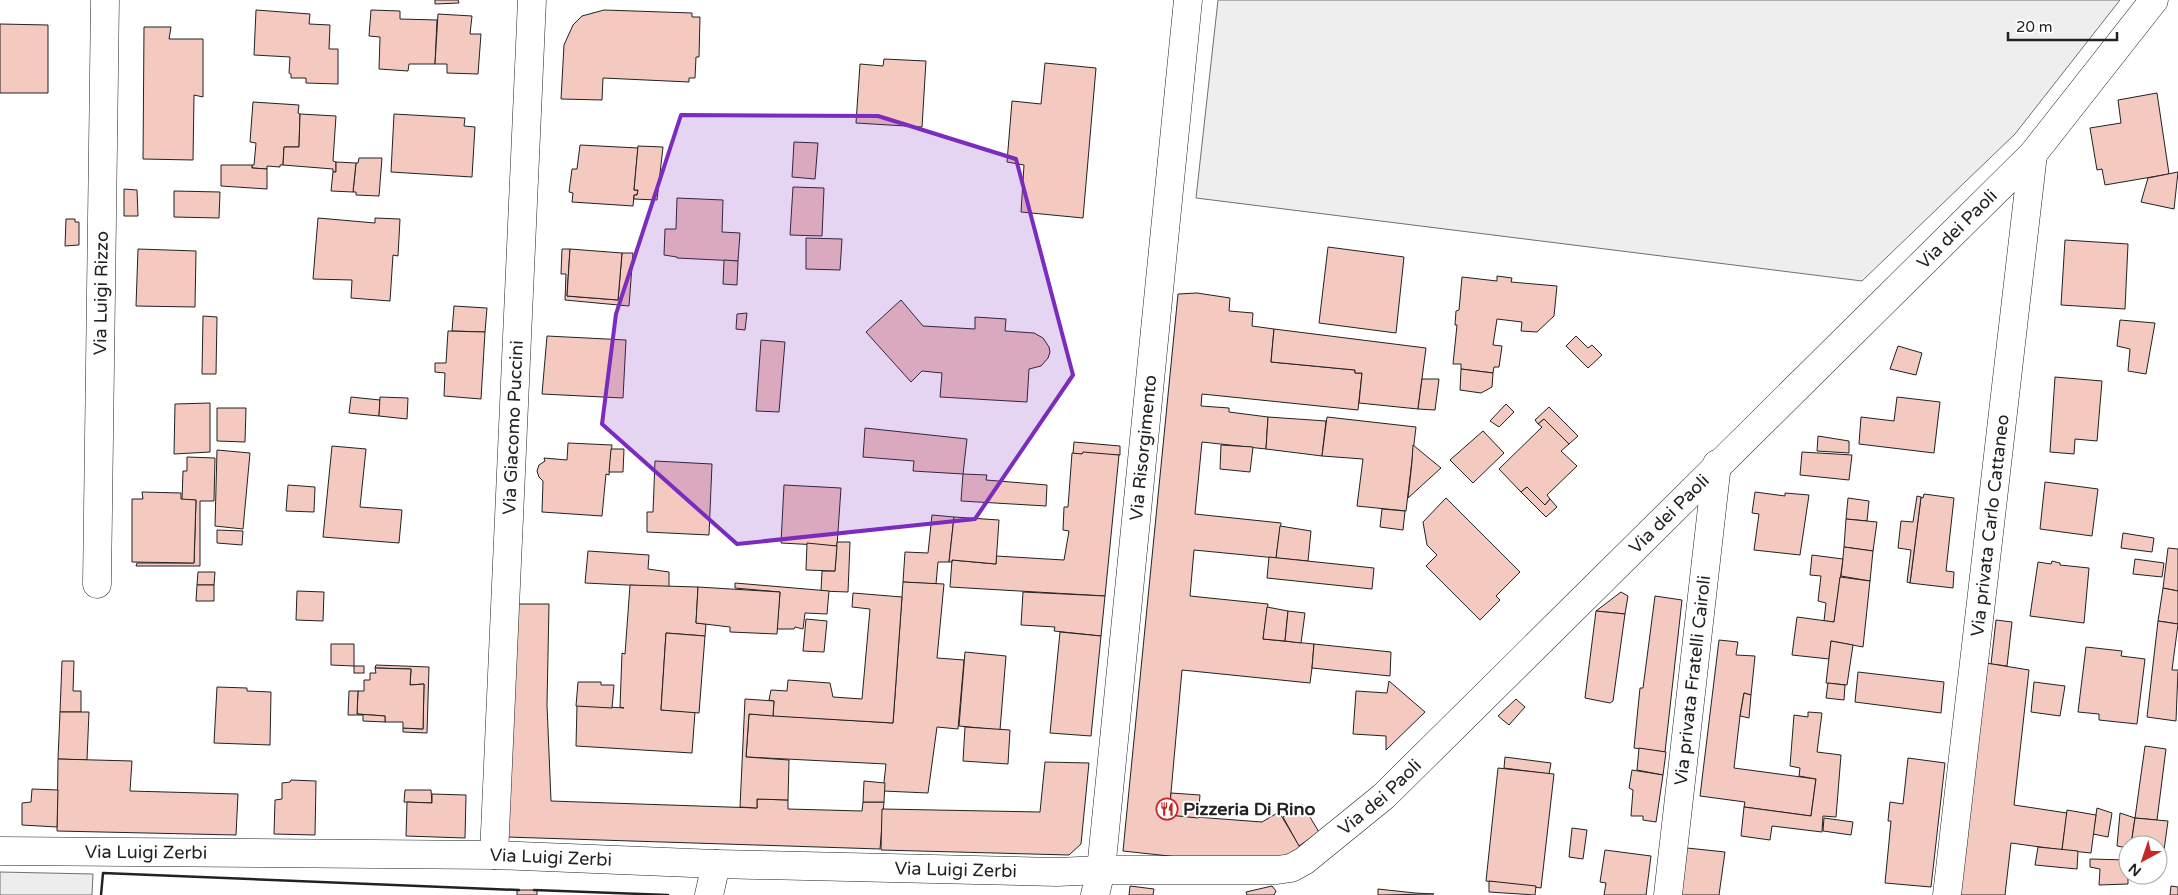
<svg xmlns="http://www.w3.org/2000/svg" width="2178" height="895" viewBox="0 0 2178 895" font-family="'Varela Round',sans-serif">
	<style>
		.green { fill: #eee; stroke: #6f6f6f }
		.parking { fill: #ededed; stroke: #6f6f6f }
		.building { fill: #f3c9c0; stroke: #222 }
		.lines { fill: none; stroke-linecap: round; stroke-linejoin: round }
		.minor-casing { stroke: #222; stroke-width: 29 }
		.tertiary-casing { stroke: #222; stroke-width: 29 }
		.minor { stroke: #fff; stroke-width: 28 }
		.tertiary { stroke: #fff; stroke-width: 28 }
		.wall { stroke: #222; stroke-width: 2.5 }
		.marked { fill: #7b2cbf; fill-opacity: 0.2; stroke: #7b2cbf; stroke-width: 4; stroke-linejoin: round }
		.labels { text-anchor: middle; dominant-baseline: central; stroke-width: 4; stroke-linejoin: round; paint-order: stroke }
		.street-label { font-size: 18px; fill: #222; stroke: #fff }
		.poi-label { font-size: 18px; font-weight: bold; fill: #222; stroke: #fff; text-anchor: start }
	</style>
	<rect width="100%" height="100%" fill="#fff"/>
	<polygon class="green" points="1218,0 2120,0 2015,134 1862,281 1196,198"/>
	<polygon class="parking" points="0,872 93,874 92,895 0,895"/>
	<g class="building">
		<polygon points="435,0 458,0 459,3 435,4"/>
		<polygon points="256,10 310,14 309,24 330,25 329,49 338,49 338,84 306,83 306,78 291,78 291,74 289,73 290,57 254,55"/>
		<polygon points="371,10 400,11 400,19 437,20 435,64 409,64 408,71 379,69 380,37 369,36"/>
		<polygon points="604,10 692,13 692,17 700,17 699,57 696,57 695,78 689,78 689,82 603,78 602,100 561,99 564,45 573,25 582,16"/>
		<polygon points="438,14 472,16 470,34 481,34 478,74 447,73 447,64 435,64"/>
		<polygon points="0,24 48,25 48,93 0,93"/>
		<polygon points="144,27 171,27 169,39 203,39 203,97 194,95 193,160 143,159"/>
		<polygon points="884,59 926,61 922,127 856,123 860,64 883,66"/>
		<polygon points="1045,63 1096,68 1083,218 1021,212 1024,165 1007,162 1012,101 1041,104"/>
		<polygon points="2157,93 2169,174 2105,185 2102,169 2097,170 2090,128 2121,123 2118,100"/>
		<polygon points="253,102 299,105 298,113 300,114 299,147 284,147 283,165 280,165 280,167 267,166 267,169 252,168 252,165 254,165 256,143 250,142"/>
		<polygon points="300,114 336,116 333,161 336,162 336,172 333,172 333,169 283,165 284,147 299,147"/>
		<polygon points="394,114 465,118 464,126 475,127 472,177 391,172"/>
		<polygon points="794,142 818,143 815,179 792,177"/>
		<polygon points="580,145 638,148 634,190 638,190 637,195 634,195 633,206 572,202 573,193 569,192 572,169 577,169"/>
		<polygon points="638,146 663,147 657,200 634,199 634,195 637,195 638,190 634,190"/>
		<polygon points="359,158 382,158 379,196 356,195 356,192 353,192 356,163 358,163"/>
		<polygon points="336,162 356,163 353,192 331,191 333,172 336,172"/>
		<polygon points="221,165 252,165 252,168 267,169 267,189 221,186"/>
		<polygon points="2178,172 2174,209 2141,202 2148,178"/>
		<polygon points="793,187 824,188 822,236 790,235"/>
		<polygon points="124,189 137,190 138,216 124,216"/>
		<polygon points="174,191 220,192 219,218 174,217"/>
		<polygon points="677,198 723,200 722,232 740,233 738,261 677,258 677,257 664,255 665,229 676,229"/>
		<polygon points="318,218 375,223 375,218 400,219 398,256 393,255 390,301 351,298 352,280 313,279"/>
		<polygon points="66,219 75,219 75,222 79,222 79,245 65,246"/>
		<polygon points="806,238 842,239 840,270 806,269"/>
		<polygon points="2065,240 2128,244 2125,309 2061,305"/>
		<polygon points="1328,247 1404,257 1396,333 1319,323"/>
		<polygon points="138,249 196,251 195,307 136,306"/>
		<polygon points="562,249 570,249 567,296 618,300 622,253 633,253 629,306 565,300 566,274 561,274"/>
		<polygon points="570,249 622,253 618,300 567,296"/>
		<polygon points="724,260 738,261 737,285 723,284"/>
		<polygon points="1497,276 1512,278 1511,282 1557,286 1554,316 1537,332 1521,331 1522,322 1497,319 1493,345 1502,346 1499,367 1494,367 1493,373 1461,369 1461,364 1453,364 1457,325 1455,325 1456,311 1459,310 1462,277 1497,281"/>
		<polygon points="1197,293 1230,298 1229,311 1253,313 1252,326 1274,329 1271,362 1355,370 1355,373 1362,373 1358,410 1202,394 1201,406 1229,408 1229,412 1268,417 1266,449 1202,442 1195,514 1281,523 1276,558 1194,550 1190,596 1268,604 1263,639 1314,644 1312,668 1310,683 1182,670 1169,815 1262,822 1279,812 1300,847 1284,860 1233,863 1123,851 1178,294"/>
		<polygon points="901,300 923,326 975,329 975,317 1006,319 1005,331 1034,333 1043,338 1049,347 1050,352 1048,358 1041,366 1029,369 1027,402 940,397 942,373 922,371 911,382 866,332"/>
		<polygon points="454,306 487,308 485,332 452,331"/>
		<polygon points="747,313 745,330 736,329 737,314"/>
		<polygon points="203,316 217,317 216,374 202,374"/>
		<polygon points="2120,320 2155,323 2146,374 2128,371 2130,349 2117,346"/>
		<polygon points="1274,329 1426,348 1418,409 1359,403 1362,373 1355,373 1355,370 1271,362"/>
		<polygon points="448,331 485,332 481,399 444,396 445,373 435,372 435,363 446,363"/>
		<polygon points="547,336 626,340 623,398 542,394"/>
		<polygon points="1576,336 1588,348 1592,345 1602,355 1588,368 1566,346"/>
		<polygon points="761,340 785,342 779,412 756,411"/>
		<polygon points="1898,346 1922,353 1916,375 1890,369"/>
		<polygon points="1461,369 1493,373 1492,387 1481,393 1460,390"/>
		<polygon points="2055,377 2102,381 2097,441 2075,439 2074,454 2050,452"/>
		<polygon points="1422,379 1439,379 1435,410 1418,409"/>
		<polygon points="351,397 380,400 379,416 349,413"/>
		<polygon points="380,397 408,398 407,419 379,416"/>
		<polygon points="1897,397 1940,402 1934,453 1859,444 1861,417 1894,421"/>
		<polygon points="210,403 210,452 174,454 175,404"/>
		<polygon points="1506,404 1514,412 1499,427 1490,421"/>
		<polygon points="1549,407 1578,436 1569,444 1544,419 1538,424 1535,420"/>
		<polygon points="217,408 246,408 245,442 217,441"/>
		<polygon points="1268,417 1326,421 1322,456 1266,449"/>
		<polygon points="1327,417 1416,427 1406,511 1357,506 1363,459 1322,456"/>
		<polygon points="1544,419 1569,444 1561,451 1577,466 1547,495 1550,499 1545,505 1527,487 1521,492 1499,469 1542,427 1538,424"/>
		<polygon points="865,428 967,439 963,474 913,471 914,461 863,457"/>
		<polygon points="1483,431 1504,453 1473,483 1450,460"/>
		<polygon points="1818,436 1849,441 1849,453 1817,451"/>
		<polygon points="1074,442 1120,446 1120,455 1073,454"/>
		<polygon points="568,443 612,445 609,475 606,474 602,516 542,512 543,481 539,477 537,471 539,465 545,461 544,458 567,460"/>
		<polygon points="1221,445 1253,447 1250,472 1220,469"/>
		<polygon points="1413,445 1441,468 1408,498 1412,462"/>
		<polygon points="332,446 366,449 360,507 402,510 399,543 323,537"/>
		<polygon points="611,449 624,449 623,472 609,472"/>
		<polygon points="217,450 250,453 243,529 215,526"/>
		<polygon points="1083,452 1119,455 1105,596 950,587 952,560 996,564 996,556 1064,560 1069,531 1063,530 1064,507 1068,507 1072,453 1082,454"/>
		<polygon points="1802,452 1852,455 1849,480 1800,475"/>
		<polygon points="187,457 215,458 214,501 200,501 200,566 136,566 137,563 194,563 196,500 182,500 183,471 187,471"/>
		<polygon points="655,461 712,464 709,535 647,532 647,512 653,512"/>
		<polygon points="963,474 987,475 986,480 1047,485 1046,506 961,501"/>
		<polygon points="2045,482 2098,489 2092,536 2040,529"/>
		<polygon points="288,485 315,487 314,512 286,511"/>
		<polygon points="784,485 841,488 837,546 781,543"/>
		<polygon points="1527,487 1545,505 1550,499 1557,507 1546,517 1521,492"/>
		<polygon points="142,492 181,493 181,499 196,500 194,563 132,562 132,499 143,499"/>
		<polygon points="1755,492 1785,496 1785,493 1809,495 1800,555 1754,550 1759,514 1752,513"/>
		<polygon points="1924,494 1954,498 1946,571 1954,572 1953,588 1910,583 1921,497 1923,498"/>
		<polygon points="1917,496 1921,497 1910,583 1907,582 1911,550 1898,548 1901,521 1913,522"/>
		<polygon points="1446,498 1520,572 1496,596 1500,600 1480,620 1426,566 1437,555 1427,545 1423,522"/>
		<polygon points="1848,498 1869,501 1867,521 1846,519"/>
		<polygon points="1382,509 1405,511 1403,530 1380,527"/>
		<polygon points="932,515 954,517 949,562 938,562 936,584 903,582 905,552 928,553"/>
		<polygon points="954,517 999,520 996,564 952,560 952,562 949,562"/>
		<polygon points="1846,519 1877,522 1873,551 1844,547"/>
		<polygon points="1280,526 1311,531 1308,561 1276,558"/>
		<polygon points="217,530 243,531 242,545 217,543"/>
		<polygon points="2123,533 2154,538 2152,552 2121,548"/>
		<polygon points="837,542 850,542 848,592 821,591 822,571 835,571"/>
		<polygon points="807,543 837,546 835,571 806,570"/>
		<polygon points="1844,547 1873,551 1870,581 1841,576"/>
		<polygon points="2168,548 2178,549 2178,591 2163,588"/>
		<polygon points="588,551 649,555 648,569 669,572 669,587 585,583"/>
		<polygon points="1812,555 1843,559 1834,622 1824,621 1826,603 1818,601 1821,576 1810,575"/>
		<polygon points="1269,557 1374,568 1372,589 1267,578"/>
		<polygon points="2135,559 2164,563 2162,577 2133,574"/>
		<polygon points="2052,561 2060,563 2060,565 2089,568 2084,623 2030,616 2038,562 2051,564"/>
		<polygon points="198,572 215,572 214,585 197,585"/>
		<polygon points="1840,577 1870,581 1863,647 1831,641 1829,659 1792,655 1797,617 1834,622"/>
		<polygon points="903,582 944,584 937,658 964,660 958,729 937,727 928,793 883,791 886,764 746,757 749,714 893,723"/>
		<polygon points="735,583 829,591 827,614 805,613 803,629 795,627 794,629 777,629 780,592 735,588"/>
		<polygon points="197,585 214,585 214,601 196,601"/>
		<polygon points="630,585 698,587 696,623 706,624 705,636 666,633 661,710 695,712 692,753 576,746 577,705 624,708 620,707 622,653 625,654"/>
		<polygon points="698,587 780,592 777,634 730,632 730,627 696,623"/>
		<polygon points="2163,588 2178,591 2178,624 2158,621"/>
		<polygon points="297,591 324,592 323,621 296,620"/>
		<polygon points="1023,592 1105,596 1101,636 1054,631 1055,627 1021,625"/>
		<polygon points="1621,592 1628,596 1625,614 1596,611"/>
		<polygon points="853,593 902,597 893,723 773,716 774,701 769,700 771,690 787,691 788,680 830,683 833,697 862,699 870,609 852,607"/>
		<polygon points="1655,596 1682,600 1665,752 1634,748 1640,688 1643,688"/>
		<polygon points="509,604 549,604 547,705 551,801 757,808 757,799 788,800 788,809 862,811 863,802 884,802 880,849 507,837"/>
		<polygon points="1267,607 1288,611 1285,641 1263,639"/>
		<polygon points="1288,611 1305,613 1301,643 1285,641"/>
		<polygon points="1596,611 1625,614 1613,701 1610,703 1585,698"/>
		<polygon points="806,619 827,621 824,652 803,651"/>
		<polygon points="1996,620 2012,622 2007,666 1991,664"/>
		<polygon points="2158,621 2178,624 2172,670 2178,670 2176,721 2147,717"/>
		<polygon points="1060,632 1101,636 1091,736 1050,733"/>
		<polygon points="666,633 705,636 699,713 661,710"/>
		<polygon points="1719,640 1738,642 1736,655 1755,656 1751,695 1744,693 1740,716 1734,768 1816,779 1811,816 1744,807 1745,802 1700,796"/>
		<polygon points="1831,641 1853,645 1847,685 1826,683"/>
		<polygon points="331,644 354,644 354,666 331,665"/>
		<polygon points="1314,644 1391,652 1390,676 1312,668"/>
		<polygon points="2086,647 2122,651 2121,656 2145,659 2137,724 2099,720 2099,714 2078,712"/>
		<polygon points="965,652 1006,656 1000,730 959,726"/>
		<polygon points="62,661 74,661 73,691 81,691 81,712 60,712"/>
		<polygon points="1986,663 2029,670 2014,805 2067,813 2062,850 2011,843 2005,895 1959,895"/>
		<polygon points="376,665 429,667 427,733 403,732 403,728 423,729 424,684 410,685 411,669 375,668"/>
		<rect x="354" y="666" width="10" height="7"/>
		<polygon points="375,668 411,669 410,685 424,684 423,729 403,728 403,722 385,722 385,716 357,714 358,691 364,691 364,680 370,680 370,673 376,673"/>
		<polygon points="1858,672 1944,682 1941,713 1855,702"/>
		<polygon points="1389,681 1425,712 1386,750 1386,736 1353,734 1356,691 1387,693"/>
		<polygon points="578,682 601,682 601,685 614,685 612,708 576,706"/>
		<polygon points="2034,682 2065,686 2060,716 2031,712"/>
		<polygon points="1828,683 1845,685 1844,700 1826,698"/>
		<polygon points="217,687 247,688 247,691 271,692 270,745 214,743"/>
		<polygon points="349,691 358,691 357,714 385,716 385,722 363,721 363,715 348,715"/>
		<polygon points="1744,693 1751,695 1749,718 1740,716"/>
		<polygon points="745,699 774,701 773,716 749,714 746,757 789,760 788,800 757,799 757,808 740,807"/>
		<polygon points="1516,699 1525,707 1509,725 1498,716"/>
		<polygon points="60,712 89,712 87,760 58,759"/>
		<polygon points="1808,712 1822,713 1817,752 1841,755 1836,817 1823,816 1822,832 1772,826 1770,840 1741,836 1744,807 1811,816 1816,779 1799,776 1800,768 1790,766 1794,715 1808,717"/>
		<polygon points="965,727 1010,730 1008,764 963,761"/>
		<polygon points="2145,746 2166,749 2157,820 2135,818"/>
		<polygon points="1639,748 1666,752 1663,775 1637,770"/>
		<polygon points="1505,757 1551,763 1549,774 1504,768"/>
		<polygon points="1908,758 1945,763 1931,887 1885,883 1891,821 1888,821 1890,802 1903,804"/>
		<polygon points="58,759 132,761 130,791 238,794 236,835 57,831"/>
		<polygon points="1045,762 1089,763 1081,844 1069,855 881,850 882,809 1040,812"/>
		<polygon points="1498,768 1554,774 1541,888 1486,881"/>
		<polygon points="1632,770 1663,775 1656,822 1643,820 1643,816 1631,816 1633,790 1629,788"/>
		<polygon points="291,780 316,781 315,835 274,834 275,800 282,799 282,783 290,782"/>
		<polygon points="864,781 885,783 884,802 863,802"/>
		<polygon points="32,789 58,790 57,827 22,825 22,803 31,802"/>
		<polygon points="405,790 431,790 432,803 404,802"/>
		<polygon points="1171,793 1200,795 1198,818 1169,815"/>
		<polygon points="432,794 466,795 465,838 406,836 407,802 432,803"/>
		<polygon points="1302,804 1319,832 1299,846 1283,817"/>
		<polygon points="2097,808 2112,813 2108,837 2093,834"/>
		<polygon points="2067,810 2096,815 2091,853 2062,850"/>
		<polygon points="2120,813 2135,818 2131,845 2128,845 2128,848 2117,846"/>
		<polygon points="1824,818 1853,822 1851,835 1823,831"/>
		<polygon points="2135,818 2168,821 2164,850 2158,849 2158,845 2131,845"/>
		<polygon points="1572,828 1587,830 1583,859 1569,857"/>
		<polygon points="2038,847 2078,851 2077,869 2035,865"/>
		<polygon points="1687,848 1725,852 1719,895 1681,895"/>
		<polygon points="1605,850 1651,856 1646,895 1604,895 1606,883 1600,882"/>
		<polygon points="2090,859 2128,860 2128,884 2099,885 2100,869 2090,867"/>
		<polygon points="1489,881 1536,886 1535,895 1489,892"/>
		<polygon points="1130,886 1154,889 1153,895 1129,895"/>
		<polygon points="1272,886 1276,891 1274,895 1247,895 1246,892"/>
		<polygon points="2171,886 2178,887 2178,895 2170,895"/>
		<polygon points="1378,889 1415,893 1434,894 1378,895"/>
		<rect x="517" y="890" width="20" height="5"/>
	</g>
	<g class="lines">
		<g class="minor-casing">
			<g id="minor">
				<path id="s1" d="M97,584l8,-584"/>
				<path id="s2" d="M494,855l38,-855"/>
				<path id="s3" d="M1101,870h176l14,-2 13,-7 80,-65 649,-642 121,-154"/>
				<polyline points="709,895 716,864"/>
				<path id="s4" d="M1668,895l49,-431"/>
				<path id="s5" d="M1947,895l86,-741"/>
			</g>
		</g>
		<g class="tertiary-casing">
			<g id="tertiary">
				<path id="s6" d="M0,851l494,4 222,9 341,8 44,-2"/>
				<path id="s7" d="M1095,895l6,-25 87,-870"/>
			</g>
		</g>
		<use href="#minor" class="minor"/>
		<use href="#tertiary" class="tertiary"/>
		<g class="wall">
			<polyline points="534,890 668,895"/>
			<polyline points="101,895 103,873 519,890"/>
		</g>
	</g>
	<path class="marked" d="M681,115l197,1 138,43 57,216 -98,144 -238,25 -135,-120 14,-110z"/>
	<defs>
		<g id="restaurant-ring" transform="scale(1.125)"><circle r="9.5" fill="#fff" stroke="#c62828" stroke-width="1.5"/><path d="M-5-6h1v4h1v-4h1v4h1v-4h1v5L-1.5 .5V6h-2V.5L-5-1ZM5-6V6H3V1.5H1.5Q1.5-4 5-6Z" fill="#c62828"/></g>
	</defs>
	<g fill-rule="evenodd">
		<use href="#restaurant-ring" x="1167" y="809"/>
	</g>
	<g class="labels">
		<g class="street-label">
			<text stroke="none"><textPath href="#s3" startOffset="1114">Via dei Paoli</textPath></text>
			<text stroke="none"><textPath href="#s1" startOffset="291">Via Luigi Rizzo</textPath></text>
			<text stroke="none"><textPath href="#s2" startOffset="428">Via Giacomo Puccini</textPath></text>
			<text stroke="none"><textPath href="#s7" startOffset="450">Via Risorgimento</textPath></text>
			<text stroke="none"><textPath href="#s3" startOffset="709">Via dei Paoli</textPath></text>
			<text stroke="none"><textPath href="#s5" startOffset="372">Via privata Carlo Cattaneo</textPath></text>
			<text stroke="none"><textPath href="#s4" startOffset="216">Via privata Fratelli Cairoli</textPath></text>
			<text stroke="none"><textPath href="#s3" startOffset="304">Via dei Paoli</textPath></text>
			<text stroke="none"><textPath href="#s6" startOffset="146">Via Luigi Zerbi</textPath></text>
			<text stroke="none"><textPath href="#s6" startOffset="551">Via Luigi Zerbi</textPath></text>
			<text stroke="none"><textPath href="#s6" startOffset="956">Via Luigi Zerbi</textPath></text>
		</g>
		<g class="poi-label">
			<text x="1183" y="809">Pizzeria Di Rino</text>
		</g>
	</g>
	<g transform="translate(2143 860) rotate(220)"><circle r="24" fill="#ffffff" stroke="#a7a7a7"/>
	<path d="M0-4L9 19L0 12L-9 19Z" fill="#c62828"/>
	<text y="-8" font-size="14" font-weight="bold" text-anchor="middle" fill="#222222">N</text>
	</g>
	<path d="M2008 32v8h109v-8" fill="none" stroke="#222222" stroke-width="2.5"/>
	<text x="2016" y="32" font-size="15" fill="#222222" stroke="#ffffff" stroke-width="4" paint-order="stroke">20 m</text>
</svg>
